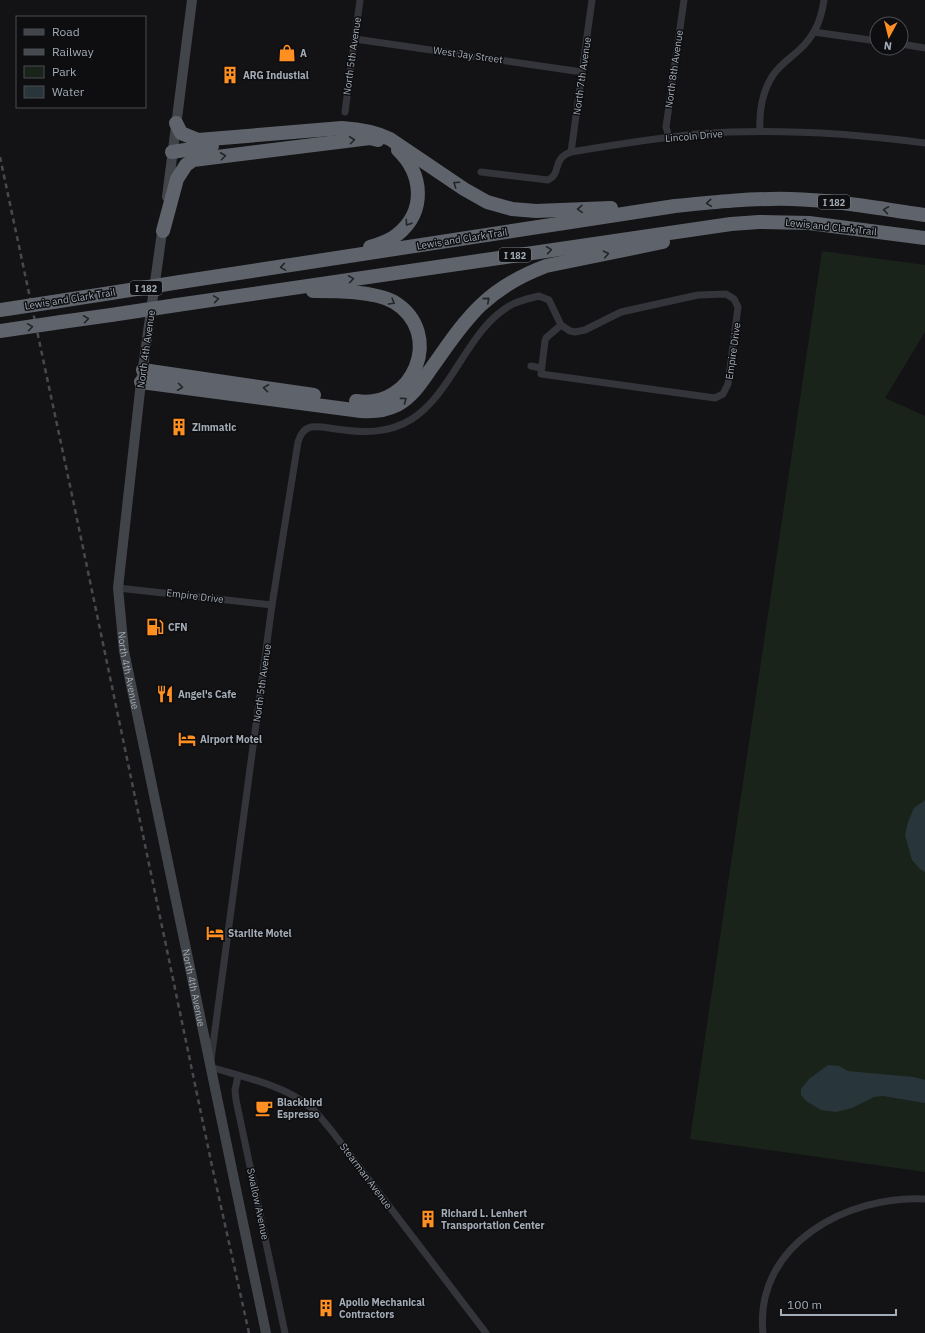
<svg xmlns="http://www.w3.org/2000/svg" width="925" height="1333" viewBox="0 0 925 1333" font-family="'IBM Plex Sans',sans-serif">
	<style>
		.green { fill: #1a231a }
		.water { fill: #28353a }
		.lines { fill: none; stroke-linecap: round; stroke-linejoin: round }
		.street { stroke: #33353a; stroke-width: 7 }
		.secondary { stroke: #41454a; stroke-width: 10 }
		.highway { stroke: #5f646c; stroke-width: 14 }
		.rail { stroke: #464a4f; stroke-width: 2.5; stroke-dasharray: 5 4; stroke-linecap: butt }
		.highway-bridge { stroke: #5f646c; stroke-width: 14 }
		.oneway { stroke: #222427 }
		.labels { text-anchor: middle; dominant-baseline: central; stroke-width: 3; stroke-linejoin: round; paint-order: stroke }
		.shield { fill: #0e0e10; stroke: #767d85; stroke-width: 1 }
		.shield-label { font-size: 9px; font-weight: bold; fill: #a3acb7 }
		.poi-label { font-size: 10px; font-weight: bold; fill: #a3acb7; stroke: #0e0e10; text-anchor: start }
		.street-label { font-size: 10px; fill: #a3acb7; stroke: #0e0e10 }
	</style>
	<rect width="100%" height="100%" fill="#131315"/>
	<polygon class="green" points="822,251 925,265 925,332 885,398 925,416 925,1172 690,1139"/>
	<g class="water">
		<polygon points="925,800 925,872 920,869 912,860 905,835 908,822 914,808"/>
		<polygon points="828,1065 839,1066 848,1071 913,1077 925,1080 925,1103 883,1096 874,1097 852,1108 836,1112 821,1110 806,1101 801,1095 801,1089 809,1079"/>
	</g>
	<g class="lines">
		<g class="street">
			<polyline points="814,32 877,41"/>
			<polyline points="355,39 582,72"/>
			<polyline points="901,44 925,48"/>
			<polyline points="345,112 360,0"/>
			<path d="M760,131c-1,-19 2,-39 13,-56 7,-10 16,-16 25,-24 16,-14 23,-30 26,-51"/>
			<polyline points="669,137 666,127 684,0"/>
			<polyline points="571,152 592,0"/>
			<path d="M481,172l67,8c14,-6 3,-21 23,-28 42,-7 84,-14 126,-18 77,-6 152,-1 228,9"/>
			<polyline points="531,366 541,368"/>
			<polyline points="118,588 272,605"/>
			<polyline points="238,1076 235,1090 236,1100 285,1333"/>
			<path d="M486,1333l-155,-203c-7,-8 -13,-17 -21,-23 -26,-22 -67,-30 -100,-40l62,-462 26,-163c2,-7 5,-13 13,-15 8,-1 17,1 25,2 26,4 52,5 76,-10 42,-27 56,-92 101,-115 8,-4 18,-6 26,-8l10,4 12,25 9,6 5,1 10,-2 36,-18 77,-17 28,-1 8,5 4,8 -10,77 -5,10 -8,4 -174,-24 4,-33 1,-3 15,-13"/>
			<path d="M763,1333c-9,-89 85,-138 162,-134"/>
		</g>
		<g class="secondary">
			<polyline points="167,197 192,0"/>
			<path id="s1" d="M163,225l-22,157 -23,206 6,63 142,682"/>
		</g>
		<g class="highway">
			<path d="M176,123l5,10 17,7 144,-12c16,1 32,3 48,11l74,50 23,13 25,7 24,2 75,-3"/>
			<polyline points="172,152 212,146"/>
			<polyline points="163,231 177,179 186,165 193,160 370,138 378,140"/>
			<path d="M370,247c10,-3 20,-6 28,-13 28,-23 25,-60 0,-84"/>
			<path d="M180,282l495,-76c39,-4 78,-8 116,-7 45,1 90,10 134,16"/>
			<path d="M313,291c23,0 61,0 81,11 51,31 20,108 -38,99"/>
			<polyline points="53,302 111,293"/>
			<polyline points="177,305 731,224 759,222 809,223 925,238"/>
			<polyline points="61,322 111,315"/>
			<polyline points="143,370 314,395"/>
			<path d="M141,382l220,29c12,1 24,0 36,-6 15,-8 24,-22 33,-35 16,-22 31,-46 51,-65 19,-18 41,-30 65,-39l117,-24"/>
		</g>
		<polyline class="rail" points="0,157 72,495 212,1166 249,1333"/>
		<g class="highway-bridge">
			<polyline points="111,293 180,282"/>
			<polyline points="0,310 53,302"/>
			<polyline points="111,315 177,305"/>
			<polyline points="0,331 61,322"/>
		</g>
	</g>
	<defs><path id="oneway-chevron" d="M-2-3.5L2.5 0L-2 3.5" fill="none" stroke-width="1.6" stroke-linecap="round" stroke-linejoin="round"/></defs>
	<g class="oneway">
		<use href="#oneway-chevron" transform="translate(352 140) rotate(-7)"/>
		<use href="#oneway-chevron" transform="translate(223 156) rotate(-7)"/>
		<use href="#oneway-chevron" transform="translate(456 184) rotate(-146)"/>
		<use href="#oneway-chevron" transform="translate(709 203) rotate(175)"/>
		<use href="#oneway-chevron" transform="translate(580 209) rotate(178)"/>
		<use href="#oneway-chevron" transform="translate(886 210) rotate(-172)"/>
		<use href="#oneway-chevron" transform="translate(408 223) rotate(124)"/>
		<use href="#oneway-chevron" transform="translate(549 250) rotate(-8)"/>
		<use href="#oneway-chevron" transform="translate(606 254) rotate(-12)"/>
		<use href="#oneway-chevron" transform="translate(283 267) rotate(171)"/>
		<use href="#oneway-chevron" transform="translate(351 279) rotate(-8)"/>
		<use href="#oneway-chevron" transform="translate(216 299) rotate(-9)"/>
		<use href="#oneway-chevron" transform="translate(487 300) rotate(-41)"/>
		<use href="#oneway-chevron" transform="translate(392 302) rotate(30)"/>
		<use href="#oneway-chevron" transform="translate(86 319) rotate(-8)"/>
		<use href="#oneway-chevron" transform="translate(30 327) rotate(-8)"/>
		<use href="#oneway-chevron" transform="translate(180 387) rotate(8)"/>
		<use href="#oneway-chevron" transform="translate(266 388) rotate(-172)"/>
		<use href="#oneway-chevron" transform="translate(404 400) rotate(-36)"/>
	</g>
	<defs>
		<g id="shop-bare" transform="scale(1.38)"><path d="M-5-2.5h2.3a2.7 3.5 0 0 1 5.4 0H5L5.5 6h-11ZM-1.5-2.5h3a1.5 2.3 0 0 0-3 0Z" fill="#ff8f20" stroke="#0e0e10" stroke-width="2.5" paint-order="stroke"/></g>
		<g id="building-bare" transform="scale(1.38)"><path d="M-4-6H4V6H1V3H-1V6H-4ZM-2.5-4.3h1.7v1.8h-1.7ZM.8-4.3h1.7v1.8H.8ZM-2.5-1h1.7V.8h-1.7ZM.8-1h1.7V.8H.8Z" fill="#ff8f20" stroke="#0e0e10" stroke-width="2.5" paint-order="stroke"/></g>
		<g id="fuel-bare" transform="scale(1.38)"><path d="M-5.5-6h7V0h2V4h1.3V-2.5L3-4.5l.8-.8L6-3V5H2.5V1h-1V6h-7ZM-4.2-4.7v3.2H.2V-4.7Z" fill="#ff8f20" stroke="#0e0e10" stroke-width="2.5" paint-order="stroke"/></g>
		<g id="restaurant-bare" transform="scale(1.38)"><path d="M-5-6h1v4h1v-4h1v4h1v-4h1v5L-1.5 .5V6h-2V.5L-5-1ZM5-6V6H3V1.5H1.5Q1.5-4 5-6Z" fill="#ff8f20" stroke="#0e0e10" stroke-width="2.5" paint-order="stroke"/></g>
		<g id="hotel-bare" transform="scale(1.38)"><path d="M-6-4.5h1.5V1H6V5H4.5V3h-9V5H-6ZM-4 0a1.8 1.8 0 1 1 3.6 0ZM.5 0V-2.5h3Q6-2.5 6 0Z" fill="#ff8f20" stroke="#0e0e10" stroke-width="2.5" paint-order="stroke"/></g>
		<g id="cafe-bare" transform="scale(1.38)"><path d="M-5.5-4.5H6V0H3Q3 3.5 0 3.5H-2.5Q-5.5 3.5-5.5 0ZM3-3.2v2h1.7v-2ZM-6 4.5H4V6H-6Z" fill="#ff8f20" stroke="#0e0e10" stroke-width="2.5" paint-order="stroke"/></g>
	</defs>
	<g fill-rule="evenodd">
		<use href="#shop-bare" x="287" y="53"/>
		<use href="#building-bare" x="230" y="75"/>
		<use href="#building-bare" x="179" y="427"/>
		<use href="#fuel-bare" x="155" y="627"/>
		<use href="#restaurant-bare" x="165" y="694"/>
		<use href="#hotel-bare" x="187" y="739"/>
		<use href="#hotel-bare" x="215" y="933"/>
		<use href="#cafe-bare" x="264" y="1108"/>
		<use href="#building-bare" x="428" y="1219"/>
		<use href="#building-bare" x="326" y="1308"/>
	</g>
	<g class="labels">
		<g class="shield">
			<rect x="818" y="195" width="32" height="14" rx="3"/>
			<rect x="499" y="248" width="32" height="14" rx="3"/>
			<rect x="130" y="281" width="32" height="14" rx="3"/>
		</g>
		<g class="shield-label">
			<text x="834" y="202">I 182</text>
			<text x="515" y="255">I 182</text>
			<text x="146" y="288">I 182</text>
		</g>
		<g class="poi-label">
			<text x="300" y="53">A</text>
			<text x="243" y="75">ARG Industial</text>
			<text x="192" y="427">Zimmatic</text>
			<text x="168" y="627">CFN</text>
			<text x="178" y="694">Angel's Cafe</text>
			<text x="200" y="739">Airport Motel</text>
			<text x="228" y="933">Starlite Motel</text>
			<text x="277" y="1102">Blackbird<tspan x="277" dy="12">Espresso</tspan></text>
			<text x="441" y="1213">Richard L. Lenhert<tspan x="441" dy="12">Transportation Center</tspan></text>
			<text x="339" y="1302">Apollo Mechanical<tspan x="339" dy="12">Contractors</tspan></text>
		</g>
		<g class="street-label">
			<text transform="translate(468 55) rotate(8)">West Jay Street</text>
			<text transform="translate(352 56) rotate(-82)">North 5th Avenue</text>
			<text transform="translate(674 69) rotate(-82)">North 8th Avenue</text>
			<text transform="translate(582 76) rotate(-82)">North 7th Avenue</text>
			<text transform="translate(694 136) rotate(-5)">Lincoln Drive</text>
			<text transform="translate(831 227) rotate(6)">Lewis and Clark Trail</text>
			<text transform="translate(462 239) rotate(-9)">Lewis and Clark Trail</text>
			<text transform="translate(70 299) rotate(-9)">Lewis and Clark Trail</text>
			<text transform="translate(146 349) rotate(-82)">North 4th Avenue</text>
			<text transform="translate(733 351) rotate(-82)">Empire Drive</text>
			<text transform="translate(195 596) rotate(7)">Empire Drive</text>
			<text stroke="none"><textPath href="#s1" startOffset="449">North 4th Avenue</textPath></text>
			<text transform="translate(262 683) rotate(-82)">North 5th Avenue</text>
			<text stroke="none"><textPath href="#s1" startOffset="773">North 4th Avenue</textPath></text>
			<text transform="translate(366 1176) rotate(53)">Stearman Avenue</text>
			<text transform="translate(258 1204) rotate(78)">Swallow Avenue</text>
		</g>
	</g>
	<rect x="16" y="16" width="130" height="92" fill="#0e0e10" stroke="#4a4d53"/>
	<rect x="24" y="29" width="20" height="6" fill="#41454a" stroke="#4a4d53"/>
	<text x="52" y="36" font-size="12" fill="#a3acb7">Road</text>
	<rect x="24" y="49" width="20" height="6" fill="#464a4f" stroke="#4a4d53"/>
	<text x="52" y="56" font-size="12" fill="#a3acb7">Railway</text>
	<rect x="24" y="66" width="20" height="12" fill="#1a231a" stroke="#4a4d53"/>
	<text x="52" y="76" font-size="12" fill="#a3acb7">Park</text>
	<rect x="24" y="86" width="20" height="12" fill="#28353a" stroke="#4a4d53"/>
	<text x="52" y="96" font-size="12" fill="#a3acb7">Water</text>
	<g transform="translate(889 36) rotate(187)"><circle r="19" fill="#0e0e10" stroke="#4a4d53"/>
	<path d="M0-3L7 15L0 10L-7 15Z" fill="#ff8f20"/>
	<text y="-6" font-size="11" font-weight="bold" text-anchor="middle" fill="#a3acb7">N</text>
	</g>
	<path d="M781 1309v6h115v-6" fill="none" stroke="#a3acb7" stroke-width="2"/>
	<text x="787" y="1309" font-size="12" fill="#a3acb7" stroke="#0e0e10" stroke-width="3" paint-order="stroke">100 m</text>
</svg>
